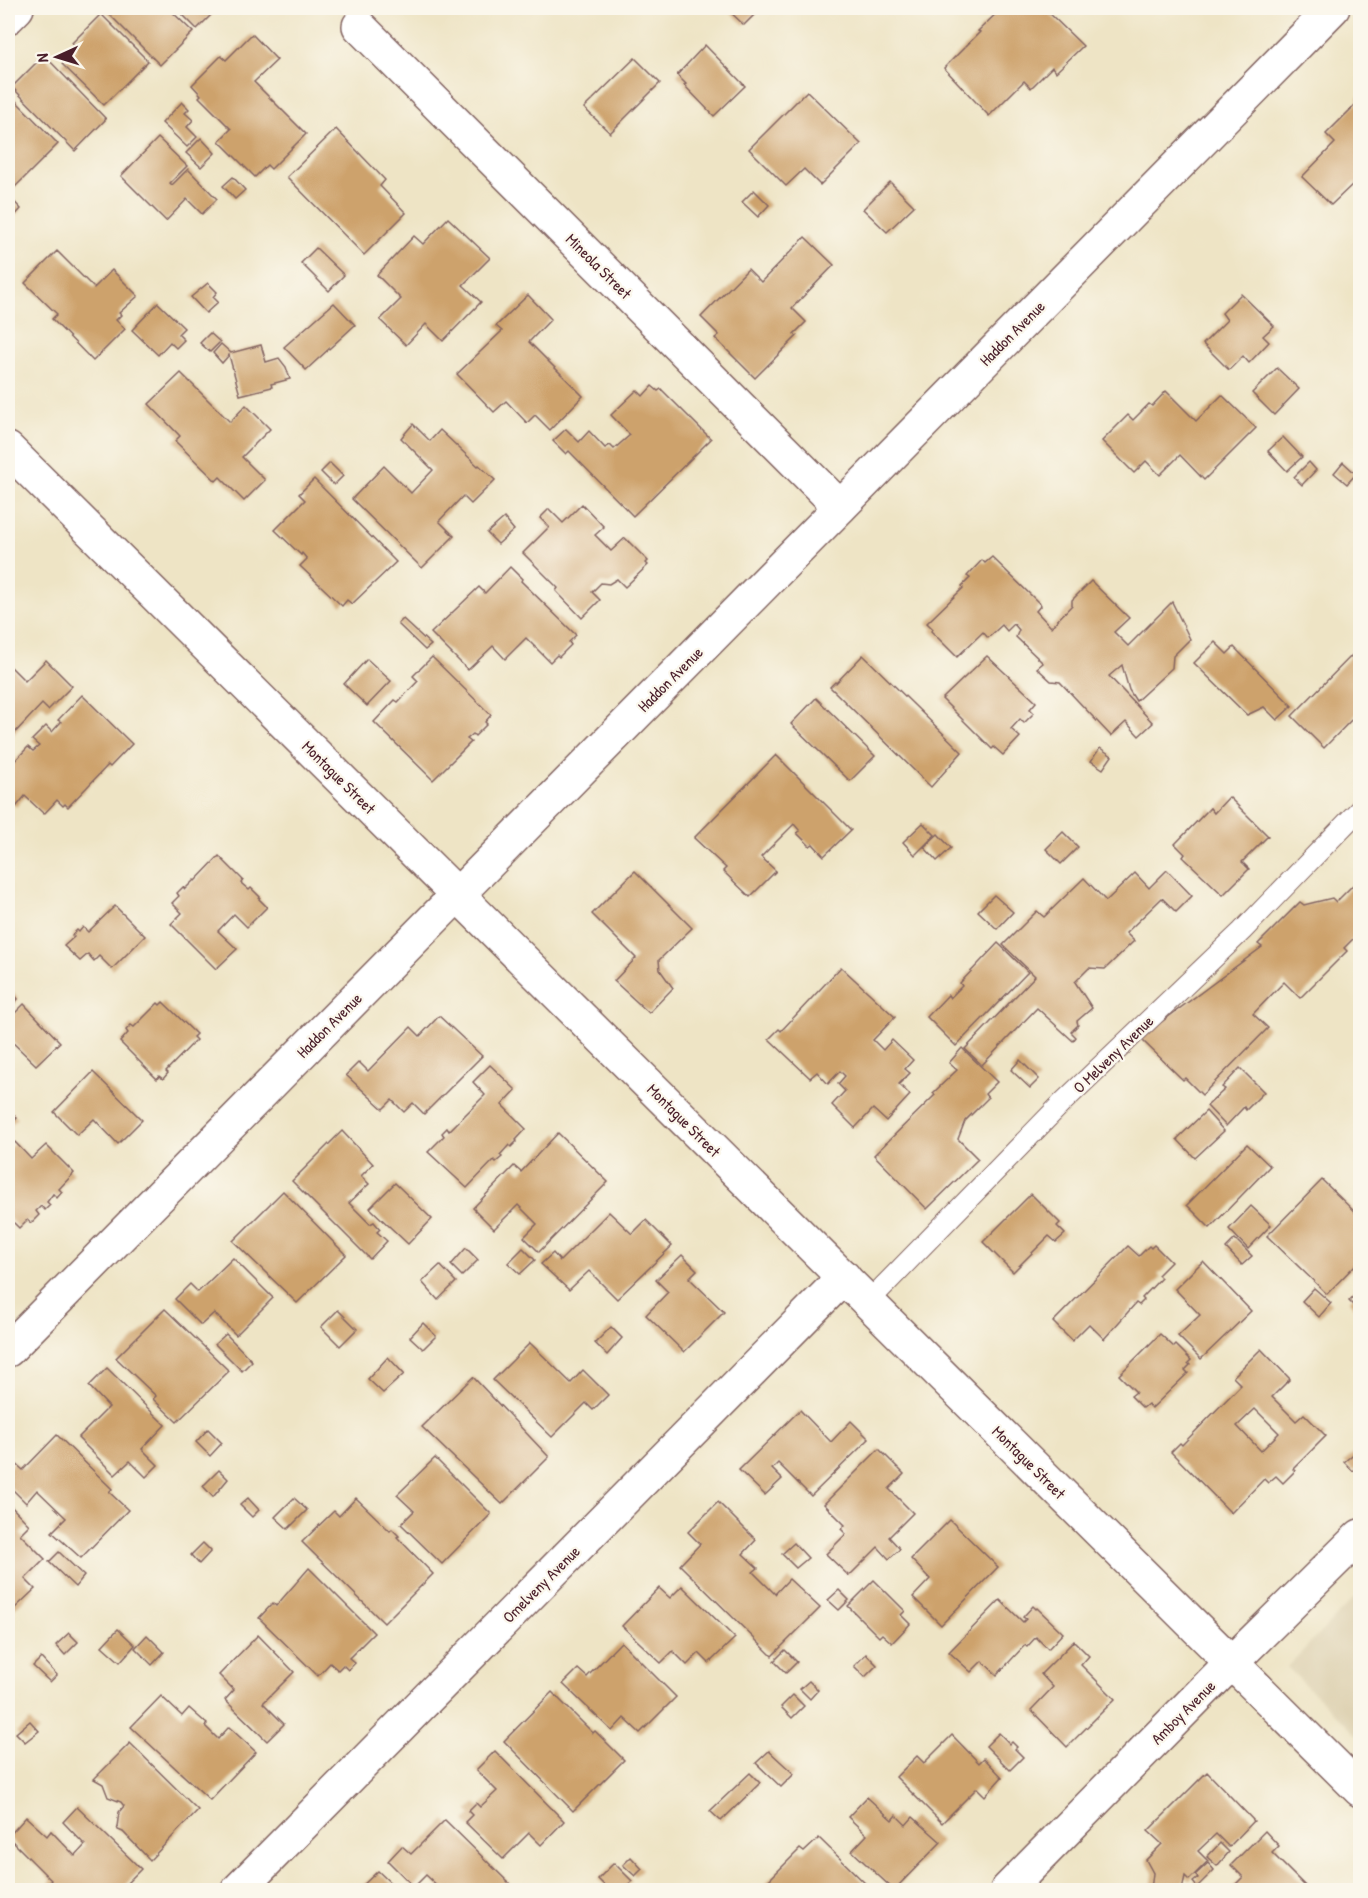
<svg xmlns="http://www.w3.org/2000/svg" width="1368" height="1898" viewBox="0 0 1368 1898" font-family="'Patrick Hand',sans-serif">
	<style>
		.built { fill: #dfd3b4 }
		.building { fill: #cda26c; fill-rule: evenodd }
		.lines { fill: none; stroke-linecap: round; stroke-linejoin: round }
		.service-casing { stroke: #836461; stroke-width: 22 }
		.minor-casing { stroke: #836461; stroke-width: 36 }
		.service { stroke: #fff; stroke-width: 20 }
		.minor { stroke: #fff; stroke-width: 33 }
		.labels { text-anchor: middle; dominant-baseline: central; stroke-width: 4.5; stroke-linejoin: round; paint-order: stroke }
		.street-label { font-size: 16px; fill: #4a1f2b; stroke: #fbf7ec }
	</style>
	<rect width="100%" height="100%" fill="#fbf7ec"/>
	<filter id="ink" filterUnits="userSpaceOnUse"><feTurbulence type="fractalNoise" baseFrequency=".0167" numOctaves="2"/><feDisplacementMap in="SourceGraphic" scale="12" xChannelSelector="R" yChannelSelector="G"/><feConvolveMatrix kernelMatrix="1 2 1 2 8 2 1 2 1" color-interpolation-filters="sRGB"/></filter>
	<filter id="wash" filterUnits="userSpaceOnUse"><feTurbulence type="fractalNoise" baseFrequency=".008" numOctaves="4" result="noise"/><feDisplacementMap in="SourceGraphic" scale="24" xChannelSelector="R" yChannelSelector="G"/><feGaussianBlur stdDeviation="1.35" result="paint"/><feColorMatrix in="noise" values="0 0 0 0 0 0 0 0 0 0 0 0 0 0 0 0 0 1.4 0 .05"/><feComposite in="paint" operator="in"/></filter>
	<g filter="url(#wash)">
		<rect width="100%" height="100%" fill="#eee4c5"/>
		<polygon class="built" points="1360,1592 1360,1738 1287,1667"/>
		<g id="blocks">
			<g class="building">
				<polygon points="103,8 168,8 193,32 160,65"/>
				<polygon points="176,8 218,8 197,29"/>
				<polygon points="726,8 752,8 757,12 744,25"/>
				<polygon points="1002,8 1044,8 1083,46 1056,72 1052,67 1031,88 1024,81 989,116 944,68 980,32 978,31"/>
				<polygon points="101,14 148,61 104,105 62,64 77,48 72,43"/>
				<polygon points="252,34 277,60 254,82 306,134 271,169 267,165 255,177 219,141 231,129 199,97 201,95 192,85 221,56 226,60"/>
				<polygon points="705,45 745,86 714,116 684,85 686,84 677,75"/>
				<polygon points="44,55 106,119 75,151 12,87"/>
				<polygon points="635,58 660,83 610,133 584,108"/>
				<polygon points="807,91 861,144 820,185 804,169 786,186 749,149"/>
				<polygon points="1360,95 1360,188 1355,182 1331,205 1302,177 1335,143 1326,134 1360,100 1357,99"/>
				<polygon points="14,99 58,144 14,188 8,182 8,105"/>
				<polygon points="182,102 189,109 185,113 193,120 187,127 197,137 187,147 162,123"/>
				<polygon points="336,129 385,180 380,186 406,213 364,255 287,177"/>
				<polygon points="158,138 187,166 170,183 172,185 188,169 217,199 202,214 187,199 166,221 121,176"/>
				<polygon points="201,138 215,153 201,167 186,153"/>
				<polygon points="233,177 245,190 235,199 223,186"/>
				<polygon points="890,182 914,206 887,232 863,209"/>
				<polygon points="754,190 769,205 758,217 742,202"/>
				<polygon points="8,195 21,209 8,223"/>
				<polygon points="448,218 490,258 463,285 481,302 443,341 426,324 406,345 380,320 401,299 377,275 414,236 423,244"/>
				<polygon points="805,237 834,265 792,308 806,322 794,334 797,336 755,378 715,338 719,335 701,317 748,269 761,282"/>
				<polygon points="316,248 344,275 329,291 301,263"/>
				<polygon points="57,251 94,288 112,270 138,296 119,313 121,315 116,320 125,329 93,361 52,319 57,314 25,283"/>
				<polygon points="208,283 217,292 213,297 218,302 206,313 191,297"/>
				<polygon points="1241,294 1274,326 1263,336 1269,342 1249,363 1243,356 1229,370 1203,344 1227,320 1222,313"/>
				<polygon points="528,295 551,319 529,342 583,396 550,430 535,415 527,423 506,401 494,412 457,374 502,331 496,326"/>
				<polygon points="158,303 184,328 178,334 184,340 176,348 170,342 158,355 132,330"/>
				<polygon points="334,303 355,325 306,370 284,347"/>
				<polygon points="210,333 220,342 210,352 200,343"/>
				<polygon points="221,344 231,353 261,345 266,362 279,358 286,367 290,379 271,384 272,387 240,395 229,355 222,363 213,353"/>
				<polygon points="1277,368 1299,389 1274,415 1252,393"/>
				<polygon points="181,373 230,422 246,405 270,429 242,457 265,480 244,501 220,477 216,481 175,441 180,436 149,404"/>
				<polygon points="652,386 658,391 661,389 711,439 633,516 569,451 566,454 553,441 566,429 579,442 589,431 605,448 610,445 614,449 630,435 611,415 637,390 643,396"/>
				<polygon points="1166,391 1196,421 1222,395 1256,428 1204,480 1180,455 1160,475 1146,461 1134,473 1102,441 1128,415 1133,420 1149,404 1152,406"/>
				<polygon points="413,424 430,441 440,430 478,466 479,465 495,480 471,504 463,496 439,521 454,536 422,568 352,499 384,466 411,493 433,470 401,438"/>
				<polygon points="1283,437 1302,457 1287,471 1268,451"/>
				<polygon points="1309,462 1316,470 1302,485 1294,477"/>
				<polygon points="1343,462 1356,474 1347,484 1334,473"/>
				<polygon points="330,463 343,476 334,485 321,472"/>
				<polygon points="314,479 396,562 352,604 347,600 342,606 300,566 307,559 302,553 301,555 275,530 305,500 299,494"/>
				<polygon points="582,504 604,527 595,535 611,551 625,538 648,561 646,563 648,565 625,587 617,579 609,584 601,583 592,592 600,600 582,618 556,591 558,588 523,553 549,527 540,518 549,509 563,523"/>
				<polygon points="504,518 514,530 498,544 487,533"/>
				<polygon points="992,557 1041,605 1036,611 1051,627 1072,605 1072,600 1091,581 1129,618 1114,632 1128,646 1172,602 1190,639 1173,656 1172,668 1136,701 1129,690 1122,665 1109,676 1153,723 1139,736 1126,722 1111,736 1060,682 1051,681 1037,668 1043,663 1016,637 1019,630 1014,624 1007,631 1002,625 988,638 983,632 957,657 931,631 933,629 927,623 963,588 962,586 970,578 967,576 982,560 985,563"/>
				<polygon points="510,567 522,579 521,581 576,635 569,642 571,645 559,657 557,655 550,662 526,638 505,659 493,646 468,670 431,633 479,587 485,593"/>
				<polygon points="403,619 431,645 425,650 398,624"/>
				<polygon points="1215,642 1227,654 1234,647 1292,706 1277,720 1264,707 1247,715 1194,663"/>
				<polygon points="1360,647 1360,711 1324,748 1292,716"/>
				<polygon points="863,655 962,752 931,787 830,687 835,682 836,683"/>
				<polygon points="987,656 1036,702 1030,709 1034,713 1024,723 1020,719 1011,729 1020,737 1003,755 994,747 992,749 942,699"/>
				<polygon points="432,657 491,715 485,722 487,724 475,736 473,734 467,739 471,742 433,780 374,722 395,700 398,702 418,681 413,676"/>
				<polygon points="367,659 391,681 367,706 344,684"/>
				<polygon points="46,660 72,686 48,710 42,704 8,740 8,664 25,681"/>
				<polygon points="82,695 132,744 110,767 108,765 68,807 65,804 63,806 57,800 44,814 25,796 16,807 8,798 8,768 28,747 33,751 39,746 32,740 46,726 52,732 61,722 58,720"/>
				<polygon points="816,698 875,756 850,781 791,724"/>
				<polygon points="1100,748 1112,756 1103,769 1091,761"/>
				<polygon points="776,755 851,830 824,856 813,844 810,846 797,833 800,831 794,824 761,857 776,871 750,897 723,871 726,868 694,838"/>
				<polygon points="1229,797 1268,836 1242,862 1249,869 1223,895 1183,857 1185,854 1175,844 1210,808 1214,813"/>
				<polygon points="923,823 935,835 915,855 903,842"/>
				<polygon points="1063,832 1078,847 1061,864 1046,849"/>
				<polygon points="938,834 951,848 937,861 924,847"/>
				<polygon points="219,856 243,880 241,883 249,890 251,888 260,897 259,899 267,907 247,927 234,914 218,931 237,949 216,969 171,924 182,913 172,903 179,896 177,893 183,887 185,889 194,880 195,881"/>
				<polygon points="1167,870 1192,896 1176,912 1162,898 1126,933 1134,941 1105,969 1089,968 1075,982 1092,1008 1077,1021 1078,1025 1071,1032 1076,1037 1073,1041 1037,1008 982,1065 965,1049 1035,976 1003,945 1037,911 1044,917 1084,878 1106,901 1135,873 1149,888"/>
				<polygon points="635,871 692,928 659,960 660,970 673,988 649,1013 614,981 636,958 592,914"/>
				<polygon points="1360,878 1360,923 1357,927 1360,932 1344,948 1347,951 1300,998 1284,982 1253,1014 1268,1028 1202,1095 1185,1078 1183,1080 1140,1038 1262,947 1258,944 1300,902 1304,905 1332,898 1336,902"/>
				<polygon points="994,895 1013,912 997,929 978,911"/>
				<polygon points="115,906 145,936 112,969 99,956 94,961 88,954 80,961 64,946 74,937 72,935 77,930 79,932 83,927 88,932"/>
				<polygon points="998,943 1028,972 956,1046 927,1017 948,995 950,998 962,986 960,983"/>
				<polygon points="841,967 895,1017 873,1040 883,1050 892,1040 913,1060 905,1069 910,1073 899,1084 910,1095 886,1121 873,1109 855,1128 832,1105 845,1091 838,1084 845,1076 840,1071 828,1084 817,1072 810,1078 769,1039 779,1029 781,1031"/>
				<polygon points="8,987 18,999 8,1009"/>
				<polygon points="163,1002 196,1034 193,1037 196,1040 166,1071 168,1073 163,1079 159,1076 157,1079 120,1042 128,1033 126,1030 131,1025 134,1027 158,1003 160,1005"/>
				<polygon points="24,1004 60,1042 36,1065 8,1038 8,1020"/>
				<polygon points="439,1016 482,1056 424,1114 413,1103 404,1112 392,1100 383,1109 346,1075 359,1062 368,1071 411,1027 420,1036"/>
				<polygon points="962,1048 997,1082 985,1094 988,1098 965,1121 958,1139 978,1159 927,1209 874,1155 935,1095 933,1093 957,1070 949,1063"/>
				<polygon points="1020,1060 1039,1079 1030,1088 1011,1070"/>
				<polygon points="490,1065 516,1090 502,1105 526,1129 516,1140 517,1141 511,1147 509,1145 500,1155 502,1157 496,1162 494,1160 467,1188 428,1152 444,1136 442,1133 447,1128 449,1131 485,1095 473,1082"/>
				<polygon points="1240,1068 1264,1092 1246,1110 1244,1107 1226,1126 1207,1106 1225,1089 1222,1087"/>
				<polygon points="93,1072 142,1120 118,1144 94,1119 77,1135 54,1112"/>
				<polygon points="8,1109 17,1118 8,1128"/>
				<polygon points="1206,1111 1224,1131 1195,1158 1177,1139"/>
				<polygon points="342,1131 373,1164 361,1176 369,1184 349,1203 370,1224 374,1222 380,1229 377,1232 387,1241 370,1259 292,1181"/>
				<polygon points="558,1133 608,1182 539,1252 524,1237 537,1224 518,1205 494,1229 473,1208 514,1166 521,1172"/>
				<polygon points="15,1142 31,1159 46,1145 74,1173 59,1189 62,1192 57,1198 53,1194 47,1202 50,1205 45,1210 41,1206 36,1211 39,1215 31,1223 27,1220 19,1228 8,1217 8,1150"/>
				<polygon points="1247,1144 1270,1166 1210,1228 1187,1205"/>
				<polygon points="1322,1180 1360,1217 1360,1260 1327,1294 1267,1236"/>
				<polygon points="395,1183 432,1219 408,1244 370,1208"/>
				<polygon points="283,1191 346,1255 297,1303 233,1241"/>
				<polygon points="1031,1194 1060,1223 1057,1226 1065,1234 1056,1242 1049,1236 1013,1272 983,1242"/>
				<polygon points="1251,1206 1271,1225 1248,1249 1229,1229"/>
				<polygon points="609,1212 632,1234 646,1220 672,1246 617,1299 589,1271 569,1290 541,1264 553,1253 560,1261"/>
				<polygon points="1235,1239 1252,1256 1242,1265 1226,1248"/>
				<polygon points="1154,1245 1171,1262 1158,1275 1161,1278 1142,1298 1144,1300 1139,1305 1136,1303 1104,1339 1089,1324 1072,1341 1053,1322 1128,1246 1139,1256 1149,1246 1151,1248"/>
				<polygon points="466,1248 478,1260 462,1276 451,1265"/>
				<polygon points="523,1248 535,1260 520,1274 508,1263"/>
				<polygon points="682,1255 697,1270 689,1278 724,1312 684,1352 646,1315 668,1292 656,1280"/>
				<polygon points="233,1258 273,1298 236,1335 214,1313 201,1325 175,1299 190,1284 198,1292"/>
				<polygon points="1203,1261 1251,1311 1201,1359 1178,1336 1200,1315 1175,1289"/>
				<polygon points="440,1265 456,1282 438,1300 422,1282"/>
				<polygon points="1314,1288 1331,1303 1319,1317 1302,1301"/>
				<polygon points="1360,1289 1360,1312 1349,1301"/>
				<polygon points="165,1309 229,1371 177,1422 153,1399 156,1396 116,1358"/>
				<polygon points="338,1310 357,1329 340,1346 321,1327"/>
				<polygon points="423,1323 436,1336 423,1349 410,1337"/>
				<polygon points="611,1327 622,1338 607,1355 595,1343"/>
				<polygon points="226,1334 252,1361 242,1371 215,1344"/>
				<polygon points="1160,1334 1174,1347 1176,1345 1191,1360 1188,1363 1190,1365 1185,1370 1188,1373 1152,1408 1148,1404 1143,1408 1131,1396 1136,1392 1119,1375"/>
				<polygon points="530,1343 571,1383 583,1370 608,1395 593,1410 586,1403 552,1437 493,1380"/>
				<path d="M1261,1349l29,30 -18,18 24,24 8,-7 22,22 -33,33 2,2 -12,12 -7,-7 -8,7 -4,-4 -33,34 -60,-61 9,-9 2,2 59,-60 -8,-8zM1255,1409l24,24 -18,18 -24,-25z"/>
				<polygon points="388,1357 404,1374 383,1393 368,1379"/>
				<polygon points="107,1368 165,1425 142,1449 158,1465 146,1477 130,1461 115,1475 78,1438 109,1407 89,1386"/>
				<polygon points="473,1377 549,1457 502,1504 422,1427"/>
				<polygon points="800,1410 831,1442 851,1421 869,1439 811,1496 778,1463 772,1469 782,1479 765,1495 739,1470"/>
				<polygon points="208,1429 222,1443 210,1456 196,1442"/>
				<polygon points="57,1435 112,1489 109,1492 128,1510 81,1558 52,1532 66,1518 37,1490 26,1503 8,1485 8,1468 14,1462 23,1470"/>
				<polygon points="879,1449 904,1474 889,1489 913,1513 889,1537 900,1549 889,1559 878,1547 849,1576 826,1554 846,1534 841,1529 845,1525 824,1504"/>
				<polygon points="1357,1451 1360,1454 1360,1465 1353,1471 1344,1462"/>
				<polygon points="435,1458 491,1514 442,1564 401,1524 414,1511 397,1495"/>
				<polygon points="219,1470 228,1479 213,1497 203,1486"/>
				<polygon points="248,1498 259,1510 252,1517 240,1505"/>
				<polygon points="294,1498 307,1510 288,1529 275,1517"/>
				<polygon points="356,1498 390,1531 392,1529 399,1536 397,1537 433,1574 384,1623 302,1542 334,1511 339,1516"/>
				<polygon points="718,1502 756,1540 743,1554 758,1568 753,1572 775,1594 789,1579 820,1608 772,1656 680,1565 700,1544 688,1532"/>
				<polygon points="8,1503 29,1525 20,1534 45,1559 25,1579 35,1589 14,1609 8,1602"/>
				<polygon points="950,1520 998,1567 941,1625 913,1597 930,1579 911,1559"/>
				<polygon points="203,1543 211,1551 199,1564 191,1555"/>
				<polygon points="794,1543 808,1558 796,1568 782,1554"/>
				<polygon points="59,1552 84,1576 75,1587 49,1562"/>
				<polygon points="309,1568 374,1633 349,1658 355,1663 348,1670 343,1665 338,1670 330,1663 318,1676 259,1618 273,1603 276,1606"/>
				<polygon points="874,1580 905,1611 901,1615 910,1624 892,1643 882,1634 879,1637 848,1606"/>
				<polygon points="682,1586 735,1638 709,1663 699,1653 687,1665 673,1651 661,1663 622,1626 659,1588 670,1598"/>
				<polygon points="839,1590 849,1600 839,1610 828,1600"/>
				<polygon points="1000,1600 1023,1622 1026,1619 1023,1617 1033,1606 1036,1609 1037,1608 1063,1633 1048,1649 1036,1637 1027,1647 1025,1645 997,1675 982,1661 971,1672 949,1652"/>
				<polygon points="118,1629 135,1645 120,1662 102,1646"/>
				<polygon points="69,1633 78,1642 65,1655 56,1645"/>
				<polygon points="147,1635 164,1652 152,1665 135,1648"/>
				<polygon points="258,1635 294,1672 263,1703 284,1724 267,1741 225,1700 234,1690 219,1675"/>
				<polygon points="1074,1641 1089,1656 1081,1665 1115,1699 1067,1747 1031,1710 1053,1687 1041,1674"/>
				<polygon points="621,1642 676,1697 640,1733 624,1718 612,1731 563,1684 578,1669 587,1677"/>
				<polygon points="785,1650 797,1662 786,1673 774,1661"/>
				<polygon points="866,1654 877,1665 865,1677 854,1666"/>
				<polygon points="41,1658 57,1675 50,1682 33,1666"/>
				<polygon points="809,1681 818,1690 810,1699 800,1689"/>
				<polygon points="552,1692 593,1733 595,1731 624,1760 573,1811 504,1741"/>
				<polygon points="793,1695 804,1706 792,1718 781,1707"/>
				<polygon points="161,1696 182,1716 189,1708 207,1724 205,1726 218,1739 229,1727 256,1752 210,1800 131,1727"/>
				<polygon points="30,1721 39,1731 25,1742 16,1733"/>
				<polygon points="999,1733 1010,1744 1012,1742 1017,1747 1015,1749 1023,1757 1010,1770 986,1746"/>
				<polygon points="952,1735 979,1763 984,1758 1002,1777 985,1796 977,1788 942,1823 896,1777 917,1756 924,1763"/>
				<polygon points="130,1743 198,1810 150,1860 123,1832 118,1830 117,1827 119,1812 124,1806 121,1802 108,1797 103,1784 94,1779"/>
				<polygon points="495,1751 564,1821 541,1845 529,1833 503,1859 465,1822 472,1815 468,1811 476,1803 480,1807 497,1791 476,1770"/>
				<polygon points="769,1751 794,1774 781,1787 756,1763"/>
				<polygon points="1207,1772 1254,1821 1229,1847 1216,1834 1198,1851 1208,1861 1189,1880 1185,1876 1182,1890 1151,1890 1153,1873 1146,1860 1162,1844 1148,1831"/>
				<polygon points="750,1773 760,1783 721,1821 710,1811"/>
				<polygon points="867,1797 892,1820 896,1815 906,1825 913,1817 941,1842 894,1890 852,1851 867,1835 848,1817"/>
				<polygon points="77,1807 141,1869 120,1890 56,1890 49,1883 51,1880 8,1837 26,1817 47,1836 51,1831 75,1856 85,1845 63,1822"/>
				<polygon points="445,1820 511,1885 506,1890 442,1890 426,1875 414,1887 388,1861 402,1846 411,1854"/>
				<polygon points="1265,1831 1279,1846 1272,1853 1306,1887 1302,1890 1230,1890 1243,1877 1231,1865"/>
				<polygon points="819,1838 872,1890 771,1890 765,1884 800,1849 804,1852"/>
				<polygon points="1220,1843 1229,1852 1217,1866 1207,1857"/>
				<polygon points="631,1857 642,1869 635,1876 623,1865"/>
				<polygon points="614,1863 632,1881 622,1890 609,1890 598,1879"/>
				<polygon points="1208,1863 1214,1870 1197,1887 1193,1882 1198,1878 1195,1875"/>
				<polygon points="378,1871 398,1890 358,1890"/>
			</g>
		</g>
	</g>
	<g filter="url(#ink)">
		<use href="#blocks" fill-opacity="0" stroke="#836461" stroke-width="1.5"/>
		<g class="lines">
			<g class="service-casing">
				<polyline id="service" points="868,1302 1063,1102 1242,931 1360,809"/>
			</g>
			<g class="minor-casing">
				<g id="minor">
					<polyline points="8,17 17,8"/>
					<polyline points="359,26 840,507"/>
					<polyline points="8,449 1360,1790"/>
					<polyline points="8,1350 1333,8"/>
					<polyline points="238,1890 844,1277"/>
					<polyline points="1007,1890 1231,1663 1360,1536"/>
				</g>
			</g>
			<use href="#service" class="service"/>
			<use href="#minor" class="minor"/>
		</g>
	</g>
	<g class="labels">
		<g class="street-label">
			<text transform="translate(599 266) rotate(45)">Mineola Street</text>
			<text transform="translate(1012 333) rotate(-45)">Haddon Avenue</text>
			<text transform="translate(670 679) rotate(-45)">Haddon Avenue</text>
			<text transform="translate(339 777) rotate(45)">Montague Street</text>
			<text transform="translate(329 1025) rotate(-45)">Haddon Avenue</text>
			<text transform="translate(1113 1054) rotate(-44)">O Melveny Avenue</text>
			<text transform="translate(684 1120) rotate(45)">Montague Street</text>
			<text transform="translate(1029 1462) rotate(45)">Montague Street</text>
			<text transform="translate(541 1584) rotate(-45)">Omelveny Avenue</text>
			<text transform="translate(1183 1712) rotate(-45)">Amboy Avenue</text>
		</g>
	</g>
	<rect width="1368" height="1898" fill="none" stroke="#fbf7ec" stroke-width="30"/>
	<g transform="translate(57 57) rotate(266)" stroke="#fbf7ec" stroke-width="4.5" paint-order="stroke">
	<path d="M0-4.5L10 22L0 15L-10 22Z" fill="#4a1f2b"/>
	<text y="-9" font-size="16" font-weight="bold" text-anchor="middle" fill="#4a1f2b">N</text>
	</g>
</svg>
